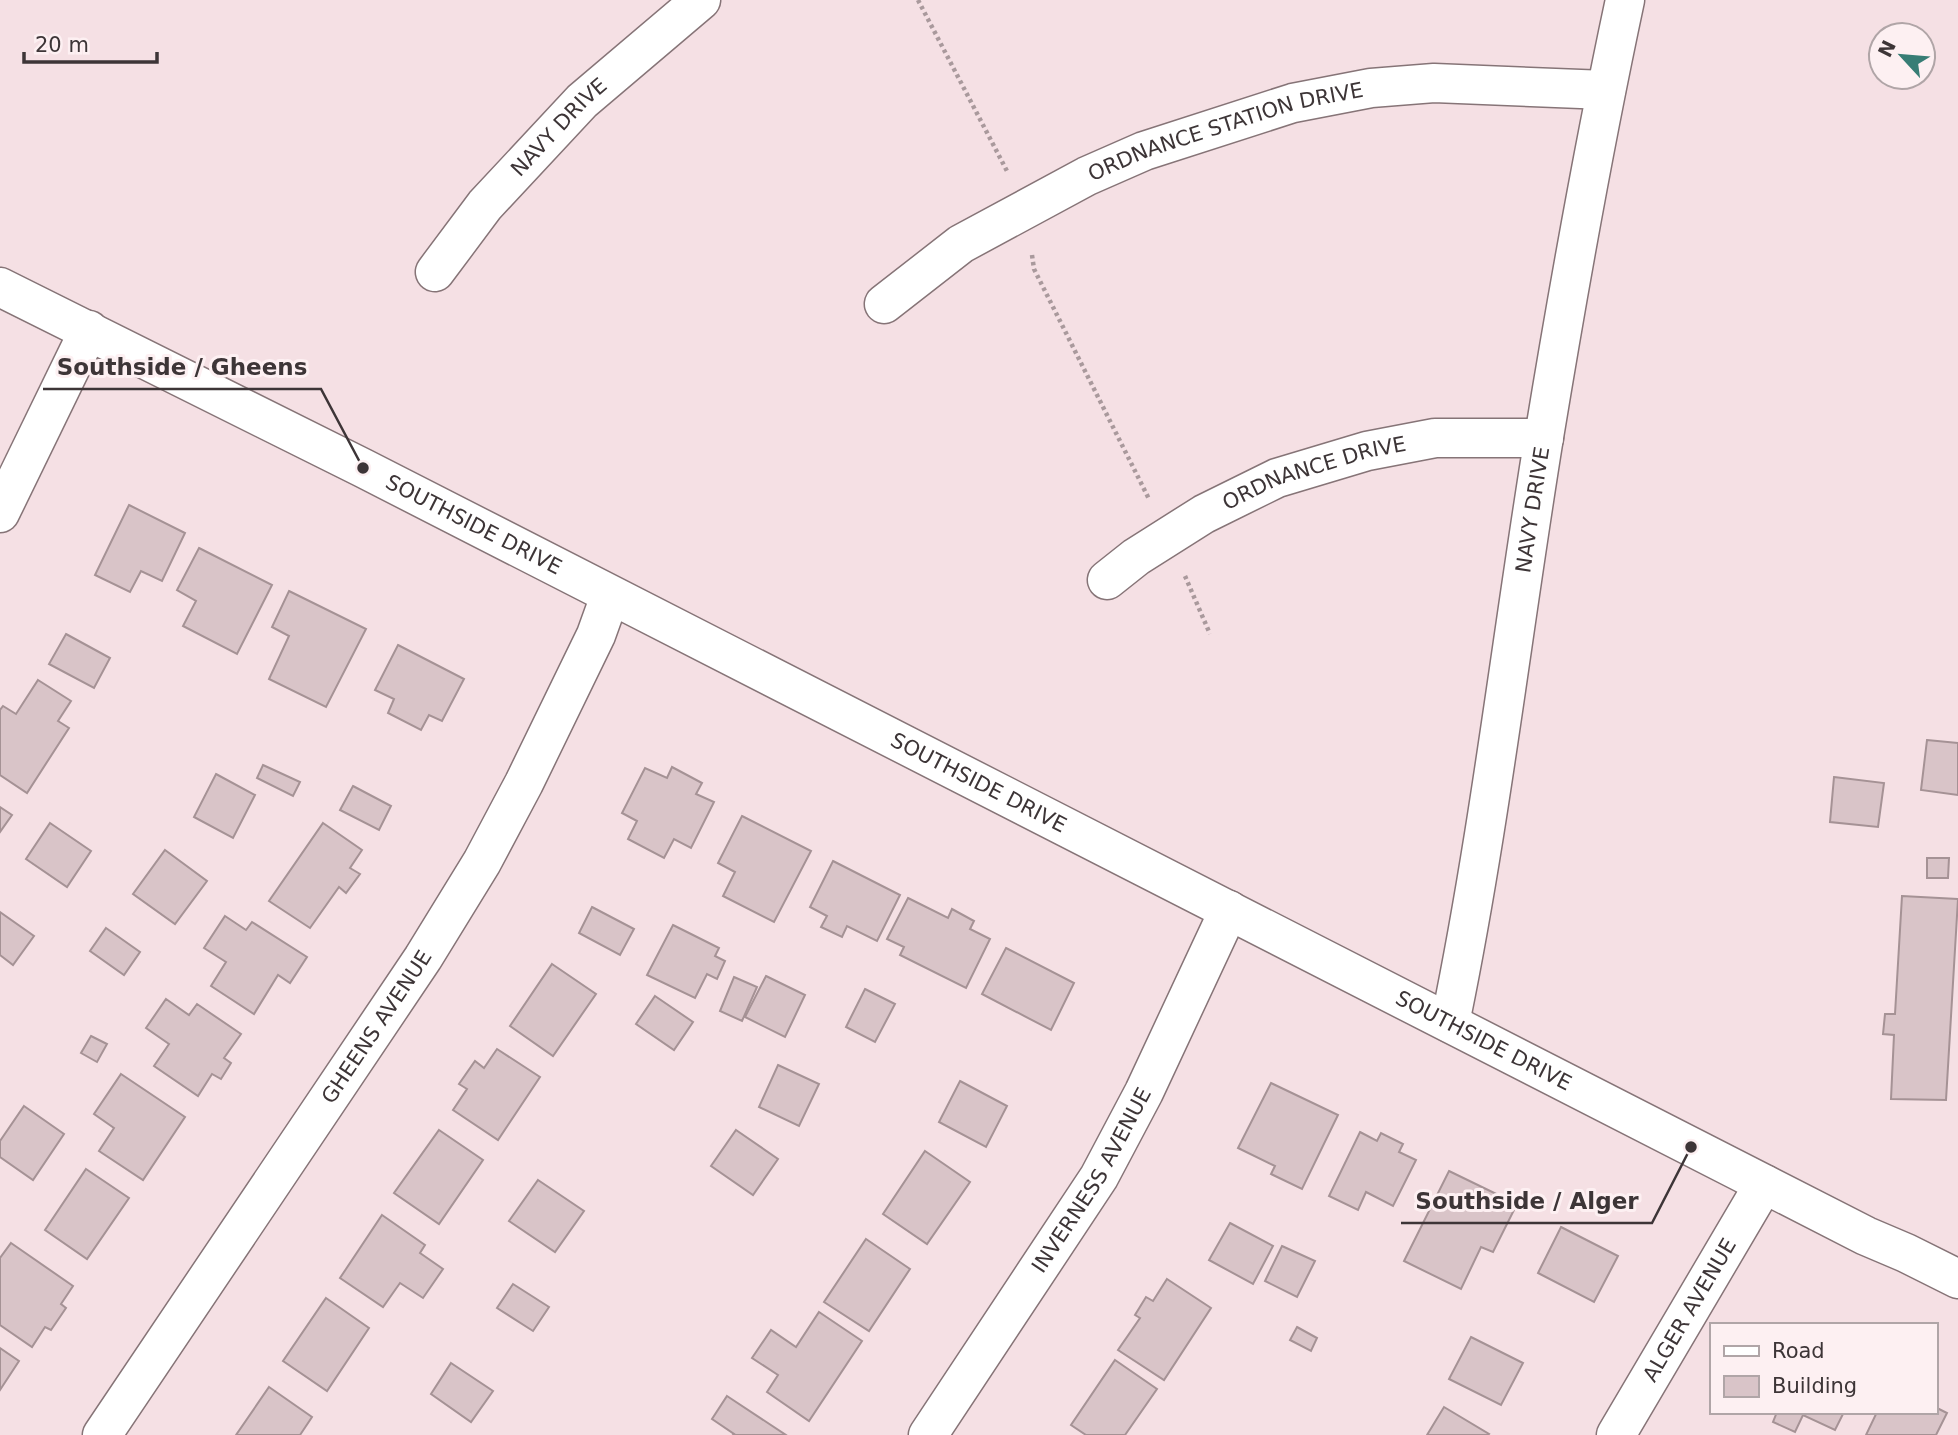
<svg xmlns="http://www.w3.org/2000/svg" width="1958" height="1435" viewBox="0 0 1958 1435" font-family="'DejaVu Sans',sans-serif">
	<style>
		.building { fill: #d9c4c8; stroke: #a59295; stroke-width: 2 }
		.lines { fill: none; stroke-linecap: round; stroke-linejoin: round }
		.street-casing { stroke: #867477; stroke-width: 41 }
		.secondary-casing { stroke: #867477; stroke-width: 41 }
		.path { stroke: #a9999c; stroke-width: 4.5; stroke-dasharray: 3.5 3.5; stroke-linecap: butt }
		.street { stroke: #fff; stroke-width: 38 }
		.secondary { stroke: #fff; stroke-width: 38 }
		.labels { text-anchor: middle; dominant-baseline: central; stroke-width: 6; stroke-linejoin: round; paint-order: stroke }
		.street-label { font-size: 21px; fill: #3d3537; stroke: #fdf0f2 }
		.leader { fill: none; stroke: #3d3537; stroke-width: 2.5 }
		.callout-dot { fill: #3d3537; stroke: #fdf0f2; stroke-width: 2.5 }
		.callout-label { font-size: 23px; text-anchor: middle; font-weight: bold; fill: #3d3537; stroke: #fdf0f2; stroke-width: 6; stroke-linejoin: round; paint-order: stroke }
	</style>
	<rect width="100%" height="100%" fill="#f5e0e4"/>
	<g class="building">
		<polygon points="129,505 185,533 162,581 141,571 130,592 95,575"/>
		<polygon points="199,548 272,585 237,654 183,626 196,601 177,590"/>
		<polygon points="289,591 366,629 326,707 269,679 289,636 272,627"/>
		<polygon points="66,634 110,658 94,688 49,664"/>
		<polygon points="398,645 464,679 442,721 429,715 421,730 388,713 394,699 375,690"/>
		<polygon points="38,680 71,701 58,721 69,728 27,793 0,775 0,710 3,706 16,714"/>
		<polygon points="1927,740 1958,743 1958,795 1921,790"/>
		<polygon points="263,765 300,782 293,796 257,778"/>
		<polygon points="672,767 702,783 696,794 714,802 691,848 674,839 664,858 628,839 637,821 622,813 645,768 667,778"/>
		<polygon points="216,774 255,795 233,838 194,817"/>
		<polygon points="1834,777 1884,783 1878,827 1830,822"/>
		<polygon points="353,786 391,806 379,830 340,810"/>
		<polygon points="0,807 12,815 0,832"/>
		<polygon points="742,816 811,851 774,922 723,896 735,872 718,863"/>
		<polygon points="50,823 91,851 67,887 26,859"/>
		<polygon points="323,823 362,850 350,868 360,874 346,893 339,887 310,928 269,901"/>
		<polygon points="165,850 207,881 175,924 133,894"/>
		<polygon points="1927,858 1949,858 1948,878 1927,878"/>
		<polygon points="833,861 900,895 877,941 847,926 842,937 821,927 827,916 810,907"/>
		<polygon points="1902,896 1958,899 1946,1100 1891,1099 1894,1035 1883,1034 1885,1014 1895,1014"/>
		<polygon points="908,898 948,918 952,909 974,921 970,929 990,939 966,988 900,955 904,947 887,939"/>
		<polygon points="592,907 634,929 620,955 579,933"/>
		<polygon points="0,912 34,936 13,965 0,955"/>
		<polygon points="225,916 246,930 252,922 307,957 290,983 278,975 254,1014 211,986 226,962 204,948"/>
		<polygon points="673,925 719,948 715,956 725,961 717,979 707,974 695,998 647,975"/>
		<polygon points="106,928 140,952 124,975 90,951"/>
		<polygon points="1006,948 1074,983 1051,1030 982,994"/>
		<polygon points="552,964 596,994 553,1056 510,1026"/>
		<polygon points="766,976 805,995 785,1037 745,1017"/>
		<polygon points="734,977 757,987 742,1021 720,1011"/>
		<polygon points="865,989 895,1004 875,1042 846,1027"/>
		<polygon points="655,996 693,1022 674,1050 636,1024"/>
		<polygon points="166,999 189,1015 197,1004 241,1034 224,1058 231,1063 221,1079 212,1074 198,1096 154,1066 169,1044 146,1028"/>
		<polygon points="91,1036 107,1044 97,1062 81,1053"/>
		<polygon points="497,1049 540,1077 498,1140 453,1110 467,1089 459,1084 475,1061 484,1068"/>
		<polygon points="778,1065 819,1084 799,1126 759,1107"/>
		<polygon points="121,1074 185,1117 143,1180 99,1151 114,1128 94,1114"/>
		<polygon points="960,1081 1007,1106 986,1147 939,1122"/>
		<polygon points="1271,1083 1338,1115 1302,1189 1271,1174 1275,1166 1238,1148"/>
		<polygon points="24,1106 64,1134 33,1180 0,1157 0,1141"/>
		<polygon points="439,1130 483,1160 439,1224 394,1193"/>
		<polygon points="736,1130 778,1159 753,1195 711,1166"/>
		<polygon points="1360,1132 1377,1141 1381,1133 1403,1144 1399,1152 1416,1160 1393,1206 1366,1192 1358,1210 1329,1196"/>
		<polygon points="925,1151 970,1182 927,1244 883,1214"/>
		<polygon points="86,1169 129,1198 87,1259 45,1230"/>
		<polygon points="1449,1171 1517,1204 1493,1252 1481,1247 1461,1289 1404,1261"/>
		<polygon points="538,1180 584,1211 555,1252 509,1221"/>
		<polygon points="382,1215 425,1245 420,1253 443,1269 423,1298 400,1283 383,1307 340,1278"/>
		<polygon points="1230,1223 1273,1246 1253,1284 1209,1260"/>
		<polygon points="1561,1227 1618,1256 1594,1302 1538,1273"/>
		<polygon points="866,1239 910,1269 869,1331 824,1302"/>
		<polygon points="11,1243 73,1286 61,1304 66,1308 51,1330 45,1327 32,1347 0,1325 0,1258"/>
		<polygon points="1282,1246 1315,1261 1297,1297 1265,1281"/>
		<polygon points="1167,1279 1211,1308 1164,1380 1118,1350 1140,1318 1135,1315 1146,1297 1153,1301"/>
		<polygon points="513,1284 549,1307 533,1331 497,1308"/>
		<polygon points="326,1298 369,1328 327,1391 283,1361"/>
		<polygon points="819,1312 862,1341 809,1421 767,1392 778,1375 752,1358 771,1330 796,1347"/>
		<polygon points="1297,1327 1317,1338 1311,1351 1290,1340"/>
		<polygon points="1471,1337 1523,1363 1501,1405 1449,1379"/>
		<polygon points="0,1348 19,1361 0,1390"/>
		<polygon points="1115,1360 1157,1389 1125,1435 1086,1435 1071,1425"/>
		<polygon points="451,1363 493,1391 471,1422 431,1394"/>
		<polygon points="269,1387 312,1417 300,1435 236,1435"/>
		<polygon points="727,1396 786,1435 733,1435 734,1434 712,1419"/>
		<polygon points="1444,1407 1489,1434 1488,1435 1427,1435"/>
		<polygon points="1935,1407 1947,1413 1936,1435 1866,1435 1877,1412 1935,1412"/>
		<polygon points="1777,1412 1844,1412 1835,1430 1803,1415 1795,1432 1773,1422"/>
	</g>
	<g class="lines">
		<g class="street-casing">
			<g id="street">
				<path id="s1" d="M435,272l50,-67 97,-104 119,-101"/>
				<path id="s2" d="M884,304l77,-60 126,-68 57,-25 149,-48 78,-15 63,-5 172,7"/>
				<polyline points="0,513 89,330"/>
				<path id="s3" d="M1107,580l29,-23 68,-43 73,-36 90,-27 68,-13h109"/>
				<path id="s4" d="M1450,1023c40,-194 62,-390 94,-586 24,-146 50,-292 81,-437"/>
				<path id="s5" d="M102,1435l321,-477 59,-96 42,-79 72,-148 14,-39"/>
				<path id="s6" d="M928,1435l171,-258 45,-85 85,-182"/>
				<path id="s7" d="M1616,1435l148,-251"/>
			</g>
		</g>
		<g class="secondary-casing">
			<g id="secondary">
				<path id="s8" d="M0,287l363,181 1503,768 40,17 52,26"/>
			</g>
		</g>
		<g class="path">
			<polyline points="918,0 1008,173"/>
			<polyline points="1032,255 1034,269 1149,499"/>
			<polyline points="1185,576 1210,634"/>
		</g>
		<use href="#street" class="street"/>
		<use href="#secondary" class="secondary"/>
	</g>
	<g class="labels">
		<g class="street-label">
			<text stroke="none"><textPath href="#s1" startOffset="191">NAVY DRIVE</textPath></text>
			<text stroke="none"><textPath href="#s2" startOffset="387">ORDNANCE STATION DRIVE</textPath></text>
			<text stroke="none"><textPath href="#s3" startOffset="236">ORDNANCE DRIVE</textPath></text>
			<text stroke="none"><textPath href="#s4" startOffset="520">NAVY DRIVE</textPath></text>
			<text stroke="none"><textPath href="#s8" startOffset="530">SOUTHSIDE DRIVE</textPath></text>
			<text stroke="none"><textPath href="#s8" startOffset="1097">SOUTHSIDE DRIVE</textPath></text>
			<text stroke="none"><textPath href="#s5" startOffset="492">GHEENS AVENUE</textPath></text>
			<text stroke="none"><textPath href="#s8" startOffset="1664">SOUTHSIDE DRIVE</textPath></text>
			<text stroke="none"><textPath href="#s6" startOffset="303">INVERNESS AVENUE</textPath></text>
			<text stroke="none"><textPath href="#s7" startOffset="145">ALGER AVENUE</textPath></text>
		</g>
	</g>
	<path class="leader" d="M363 468L321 389H43M1691 1147L1652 1223H1401"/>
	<g class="callout-dot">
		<circle cx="363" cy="468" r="7"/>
		<circle cx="1691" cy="1147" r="7"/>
	</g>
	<g class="callout-label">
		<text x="182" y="375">Southside / Gheens</text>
		<text x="1527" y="1209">Southside / Alger</text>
	</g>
	<rect x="1710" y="1323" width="228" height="91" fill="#fdf0f2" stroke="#b0a5a7" stroke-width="2"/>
	<rect x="1724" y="1346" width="35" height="10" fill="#ffffff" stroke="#b0a5a7" stroke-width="2"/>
	<text x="1772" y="1358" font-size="21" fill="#3d3537">Road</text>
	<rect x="1724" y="1376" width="35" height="21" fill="#d9c4c8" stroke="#b0a5a7" stroke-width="2"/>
	<text x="1772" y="1393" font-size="21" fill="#3d3537">Building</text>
	<g transform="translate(1902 56) rotate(296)"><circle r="33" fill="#fdf0f2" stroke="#b0a5a7" stroke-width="2"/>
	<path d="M0-5L12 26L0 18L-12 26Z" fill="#377d75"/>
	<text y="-10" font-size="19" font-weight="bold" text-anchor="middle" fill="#3d3537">N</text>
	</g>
	<path d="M24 52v10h133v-10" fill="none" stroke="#3d3537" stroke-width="3.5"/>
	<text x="35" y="52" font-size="21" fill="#3d3537" stroke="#fdf0f2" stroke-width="5" paint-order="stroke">20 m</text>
</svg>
